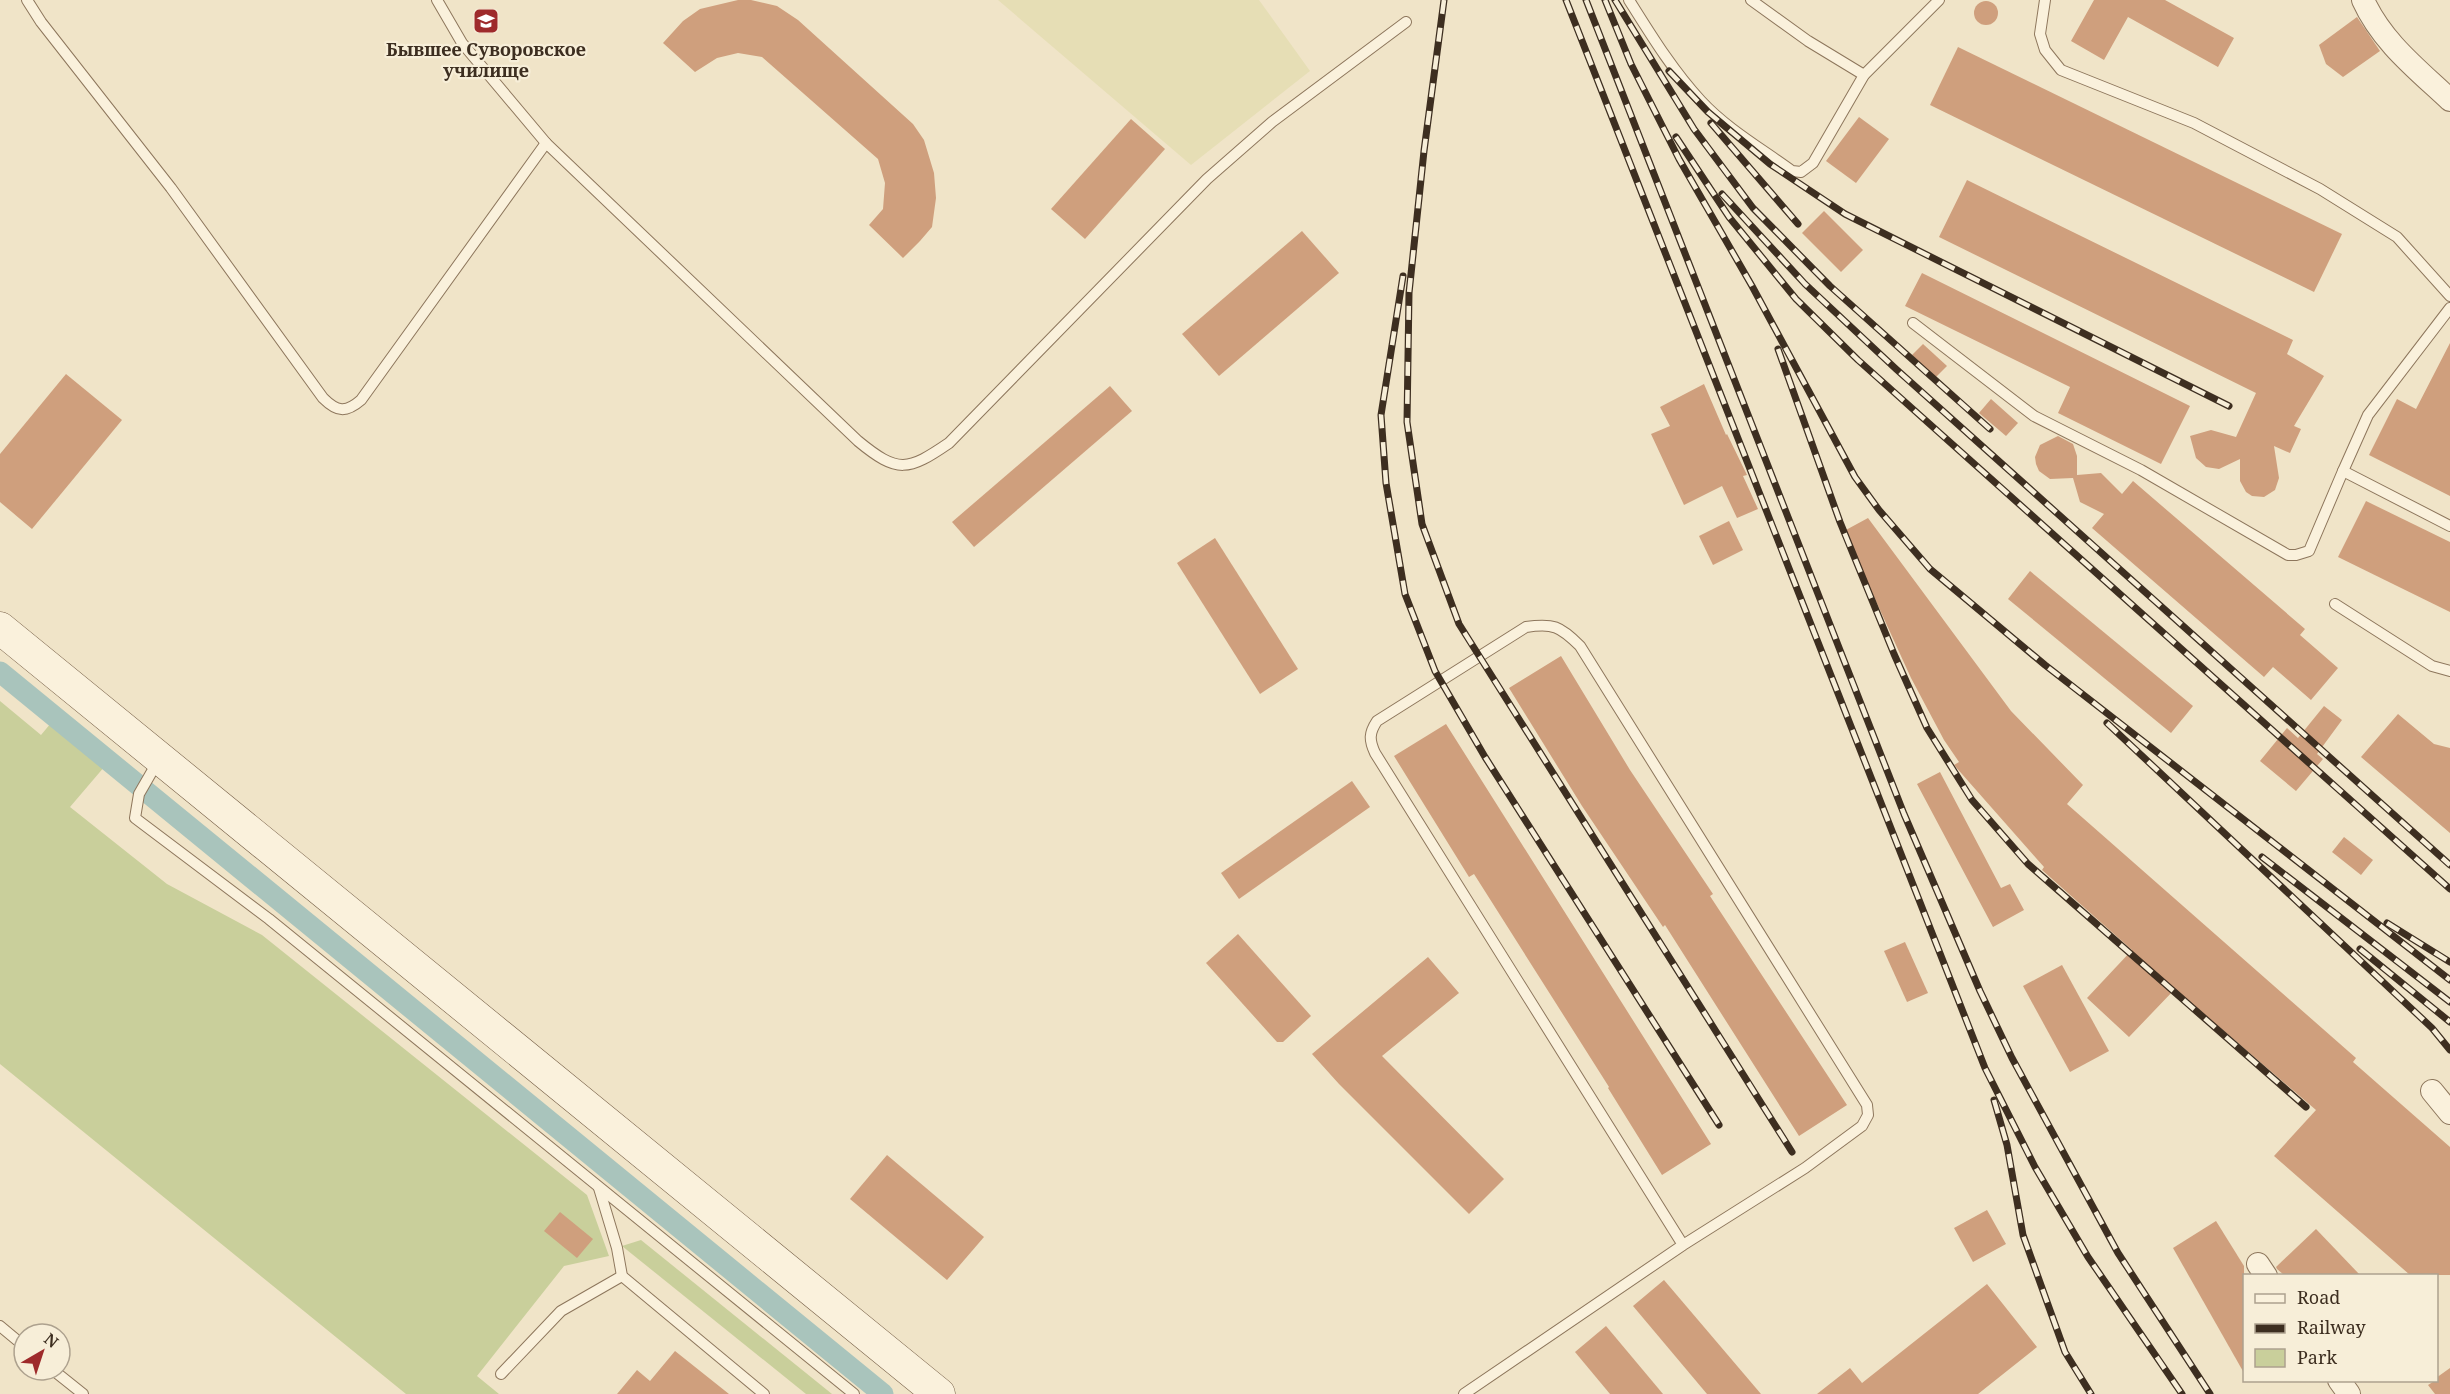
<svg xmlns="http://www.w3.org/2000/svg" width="2450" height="1394" viewBox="0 0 2450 1394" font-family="'Noto Serif',serif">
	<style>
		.farmland { fill: #e6deb5 }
		.green { fill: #c9cf9b }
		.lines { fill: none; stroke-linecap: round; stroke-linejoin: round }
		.canal { stroke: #a9c4bc; stroke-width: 21 }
		.building { fill: #cf9f7d }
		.lane-casing { stroke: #8d765c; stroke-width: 12 }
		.street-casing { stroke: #8d765c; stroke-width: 24 }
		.secondary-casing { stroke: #6f573f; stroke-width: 33 }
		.lane { stroke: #faf1dc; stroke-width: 10 }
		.street { stroke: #faf1dc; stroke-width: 22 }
		.secondary { stroke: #faf1dc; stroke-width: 32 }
		.rail-casing { stroke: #3d2e20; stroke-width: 7 }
		.rail { stroke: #f7eed8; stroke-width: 4.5; stroke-dasharray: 14; stroke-linecap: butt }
		.labels { text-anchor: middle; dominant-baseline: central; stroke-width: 4.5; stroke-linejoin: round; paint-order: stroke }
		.poi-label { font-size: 18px; font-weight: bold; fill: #3d2e20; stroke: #f7eed8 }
	</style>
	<rect width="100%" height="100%" fill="#f0e4c8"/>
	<polygon class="farmland" points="998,0 1259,0 1310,71 1191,165"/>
	<g class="green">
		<polygon points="0,701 41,735 51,723 105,766 70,807 167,884 262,935 587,1195 609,1256 564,1266 477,1376 499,1394 406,1394 0,1064"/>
		<polygon points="641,1240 832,1394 806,1394 622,1246"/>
	</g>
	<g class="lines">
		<polyline class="canal" points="0,672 883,1394"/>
	</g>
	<g class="building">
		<polygon points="738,0 751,0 777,6 798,20 913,124 924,140 934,173 936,198 932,227 920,241 903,258 869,225 883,209 885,183 878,159 762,57 738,53 717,58 695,72 663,43 683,21 700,9"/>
		<polygon points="2094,0 2165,0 2234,38 2218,67 2128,17 2104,60 2071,41"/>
		<circle cx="1986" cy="13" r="12"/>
		<polygon points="2357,17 2380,51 2343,77 2326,64 2319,45"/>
		<polygon points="1958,47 2342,234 2314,292 1930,105"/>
		<polygon points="1859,117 1889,139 1856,183 1826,161"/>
		<polygon points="1131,119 1165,149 1085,239 1051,209"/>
		<polygon points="1967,180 2293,340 2287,354 2324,376 2294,426 2301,429 2290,453 2274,446 2279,478 2275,490 2264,497 2252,496 2246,492 2240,481 2240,459 2219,469 2206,467 2196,458 2190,436 2211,430 2236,437 2256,393 1939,237"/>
		<polygon points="1824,211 1863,250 1841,272 1802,233"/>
		<polygon points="1302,231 1339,273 1219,376 1182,334"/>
		<polygon points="1922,273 2190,406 2161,464 2058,413 2070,387 1905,306"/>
		<polygon points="2450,343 2450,496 2369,455 2397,399 2416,409"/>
		<polygon points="1923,344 1947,366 1936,377 1912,355"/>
		<polygon points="66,374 122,420 32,529 0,502 0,454"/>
		<polygon points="1704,384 1726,435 1727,434 1747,475 1743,476 1758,509 1737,518 1722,486 1684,505 1651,434 1670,426 1660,407"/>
		<polygon points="1110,386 1132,411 974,547 952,522"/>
		<polygon points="1991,399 2018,423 2006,436 1979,413"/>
		<polygon points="2058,436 2073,444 2077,456 2077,475 2101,473 2122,494 2133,481 2305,629 2300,635 2338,668 2311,700 2273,667 2264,677 2092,528 2104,514 2080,502 2073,478 2050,479 2039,471 2036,464 2035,457 2040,445"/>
		<polygon points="2366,501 2450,542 2450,612 2338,557"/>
		<polygon points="1868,518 2011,711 2083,785 2067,804 2356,1058 2353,1062 2450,1147 2450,1275 2410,1275 2274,1156 2316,1110 2175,989 2129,1037 2087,998 2132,950 2042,870 2044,867 1954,765 1959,762 1944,740 1911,678 1844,531"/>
		<polygon points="1729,521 1743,550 1713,565 1699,536"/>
		<polygon points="1215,538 1298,669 1260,694 1177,563"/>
		<polygon points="2030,571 2193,706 2171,733 2008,599"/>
		<polygon points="1561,656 1630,770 1713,894 1710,896 1847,1105 1799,1136 1665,925 1663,927 1582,806 1509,688"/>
		<polygon points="2324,706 2342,720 2317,754 2323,759 2296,791 2260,761 2287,728 2298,738"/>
		<polygon points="2398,714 2434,744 2450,748 2450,833 2361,757"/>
		<polygon points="1446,724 1711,1144 1662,1175 1608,1088 1609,1087 1474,874 1469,877 1394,756"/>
		<polygon points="1940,772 2001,888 2010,884 2024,910 1993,927 1917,784"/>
		<polygon points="1352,781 1370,807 1239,899 1221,873"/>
		<polygon points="2344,837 2373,860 2361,875 2332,852"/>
		<polygon points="1238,934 1311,1016 1283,1042 1277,1042 1206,963"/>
		<polygon points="1905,942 1928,993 1907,1002 1884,951"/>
		<polygon points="1428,957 1459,993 1382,1056 1504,1179 1469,1214 1339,1084 1312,1054"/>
		<polygon points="2062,965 2109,1051 2070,1072 2023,986"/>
		<polygon points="887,1155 984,1237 947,1280 850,1199"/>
		<polygon points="1987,1210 2006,1244 1973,1262 1954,1228"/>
		<polygon points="560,1212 593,1239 577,1258 544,1231"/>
		<polygon points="2216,1221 2244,1266 2244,1373 2173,1248"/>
		<polygon points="2316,1229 2360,1275 2284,1275 2277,1269 2276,1267"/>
		<polygon points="1664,1280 1761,1394 1707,1394 1633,1306"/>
		<polygon points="1987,1284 2037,1347 1978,1394 1817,1394 1850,1368 1862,1383"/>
		<polygon points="1606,1326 1663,1394 1610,1394 1575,1352"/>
		<polygon points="675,1351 729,1394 617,1394 637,1370 650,1381"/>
		<polygon points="2450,1368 2450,1394 2435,1394 2428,1385 2436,1380 2436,1378"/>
	</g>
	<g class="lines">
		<g class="lane-casing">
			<g id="lane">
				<path d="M27,0l14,22 130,166 152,210c14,14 23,15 38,2l185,-257 312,298c40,33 50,30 91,2l258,-264 65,-57 134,-100"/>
				<polyline points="437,0 462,43 546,143"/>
				<path d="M1629,0c22,35 44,71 72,101 26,28 61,48 91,70l9,1 12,-9 51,-88 75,-75"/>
				<polyline points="1751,0 1808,41 1864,75"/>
				<polyline points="2045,0 2040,34 2045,50 2061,70 2194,123 2320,189 2397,237 2450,296"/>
				<polyline points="2450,308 2368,415 2343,471 2450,526"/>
				<polyline points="1913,323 2034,416 2141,470 2288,555 2296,555 2309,551 2343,471"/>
				<polyline points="2335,604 2432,666 2450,671"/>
				<polyline points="158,761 139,794 135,818 269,919 854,1394"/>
				<polyline points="599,1188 617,1248 622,1276 764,1394"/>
				<polyline points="0,1326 24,1346"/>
				<polyline points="53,1370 83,1394"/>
				<polyline points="501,1374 561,1311 622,1276"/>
				<path d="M1464,1394l219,-149 122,-77 57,-42 6,-11 -1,-10 -287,-459c-20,-20 -27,-23 -54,-19l-149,94c-8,12 -8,19 -2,32l308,492"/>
			</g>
		</g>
		<g class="street-casing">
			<g id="street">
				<path d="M2363,0c19,42 54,69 87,100"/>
				<polyline points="2432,1091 2450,1113"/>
				<polyline points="2258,1264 2266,1276"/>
				<polyline points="2339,1380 2349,1394"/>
			</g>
		</g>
		<g class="secondary-casing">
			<polyline id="secondary" points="0,628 939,1394"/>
		</g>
		<use href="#lane" class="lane"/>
		<use href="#street" class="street"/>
		<use href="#secondary" class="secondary"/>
		<g class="rail-casing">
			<g id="rail">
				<polyline points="1444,0 1424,151 1409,293 1407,422 1422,524 1459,624 1792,1152"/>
				<polyline points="1566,0 1985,1068 2035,1167 2088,1257 2182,1394"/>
				<polyline points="1586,0 1904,814 1980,991 2012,1058 2118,1253 2210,1394"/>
				<polyline points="1605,0 1631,64 1679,159 1752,286 1855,477 1879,510 1930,569 2045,665 2450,980"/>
				<polyline points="1615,0 1694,129 1753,208 1830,286 1990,429"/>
				<polyline points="1669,71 1708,112 1770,164 1845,214 2229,406"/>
				<polyline points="1711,123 1798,224"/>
				<polyline points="1676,137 1729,217 1796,299 1858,360 2450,889"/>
				<polyline points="1722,194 1805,284 1896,369 2450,865"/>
				<polyline points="1403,276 1381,415 1386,483 1405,594 1435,671 1485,757 1719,1125"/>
				<polyline points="1778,349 1840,522 1894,654 1927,728 1972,800 2028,864 2306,1107"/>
				<polyline points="2107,723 2432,1028 2450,1050"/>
				<polyline points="2262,857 2450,1002"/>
				<polyline points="2387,923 2450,962"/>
				<polyline points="2360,949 2450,1022"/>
				<polyline points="1994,1100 2007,1145 2023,1235 2065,1352 2091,1394"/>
			</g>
		</g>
		<use href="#rail" class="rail"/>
	</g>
	<defs>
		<g id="university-square" transform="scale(1.35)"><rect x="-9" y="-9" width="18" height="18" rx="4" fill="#9e2a2b" stroke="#f7eed8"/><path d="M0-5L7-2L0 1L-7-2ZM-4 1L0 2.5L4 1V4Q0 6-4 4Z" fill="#fff"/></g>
	</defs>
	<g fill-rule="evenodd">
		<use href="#university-square" x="486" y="21"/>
	</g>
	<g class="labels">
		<g class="poi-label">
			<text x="486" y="49">Бывшее Суворовское<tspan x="486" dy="21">училище</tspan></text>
		</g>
	</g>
	<rect x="2243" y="1274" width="195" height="108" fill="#f7eed8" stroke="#ada18e" stroke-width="1.5"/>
	<rect x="2255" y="1294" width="30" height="9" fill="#faf1dc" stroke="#ada18e" stroke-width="1.5"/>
	<text x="2297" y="1304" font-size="18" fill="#3d2e20">Road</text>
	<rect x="2255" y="1324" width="30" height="9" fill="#3d2e20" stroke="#ada18e" stroke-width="1.5"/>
	<text x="2297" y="1334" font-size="18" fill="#3d2e20">Railway</text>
	<rect x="2255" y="1349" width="30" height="18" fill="#c9cf9b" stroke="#ada18e" stroke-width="1.5"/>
	<text x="2297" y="1364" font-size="18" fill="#3d2e20">Park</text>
	<g transform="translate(42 1352) rotate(39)"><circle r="28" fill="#f7eed8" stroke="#ada18e" stroke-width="1.5"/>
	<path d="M0-4.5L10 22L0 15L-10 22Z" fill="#9e2a2b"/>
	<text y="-9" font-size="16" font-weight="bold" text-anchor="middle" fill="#3d2e20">N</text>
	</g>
</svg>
